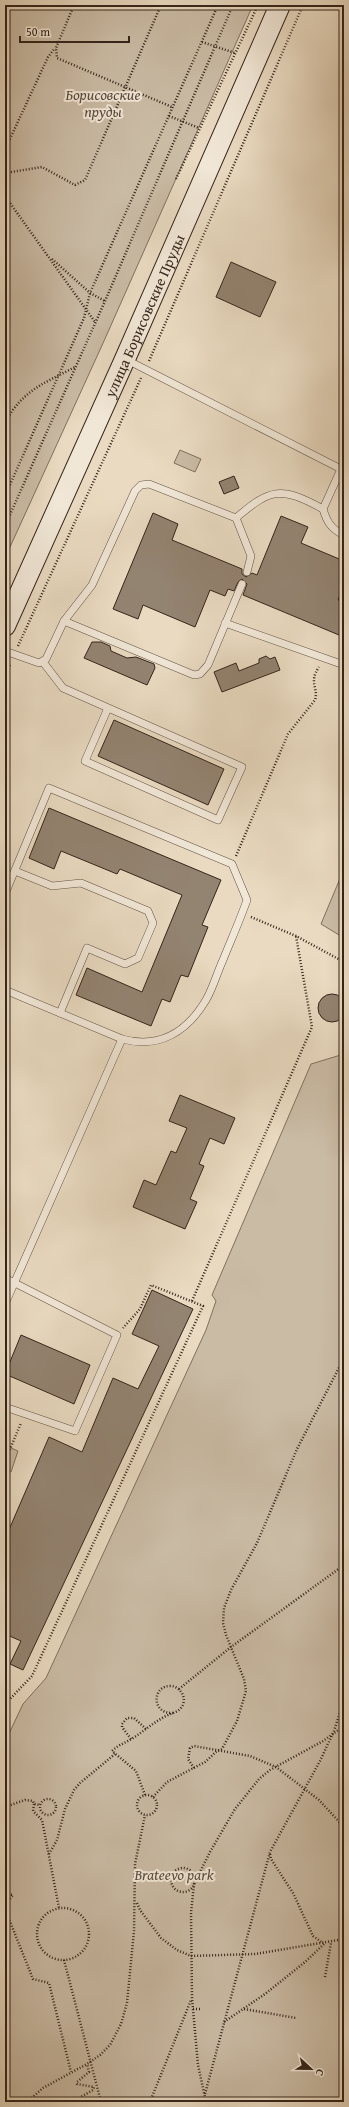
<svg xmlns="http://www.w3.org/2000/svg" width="349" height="2107" viewBox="0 0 349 2107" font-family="'Gentium Book Plus',serif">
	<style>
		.green { fill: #cabba5; stroke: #807060 }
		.building { fill: #938371; stroke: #35241a }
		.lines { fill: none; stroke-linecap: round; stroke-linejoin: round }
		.lane-casing { stroke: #625244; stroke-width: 8 }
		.secondary-casing { stroke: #35241a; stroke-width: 22 }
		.path { stroke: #35241a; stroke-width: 2.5; stroke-dasharray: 1 2; stroke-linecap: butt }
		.lane { stroke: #f1e7d7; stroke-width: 7 }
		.secondary { stroke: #f1e7d7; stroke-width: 20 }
		.labels { text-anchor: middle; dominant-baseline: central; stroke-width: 4; stroke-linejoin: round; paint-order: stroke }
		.park-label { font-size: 15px; font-style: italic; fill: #5a4a3d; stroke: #f1e7d7 }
		.street-label { font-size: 15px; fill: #35241a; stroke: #f1e7d7 }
	</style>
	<rect width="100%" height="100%" fill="#e9dac1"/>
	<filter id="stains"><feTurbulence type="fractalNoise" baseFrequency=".005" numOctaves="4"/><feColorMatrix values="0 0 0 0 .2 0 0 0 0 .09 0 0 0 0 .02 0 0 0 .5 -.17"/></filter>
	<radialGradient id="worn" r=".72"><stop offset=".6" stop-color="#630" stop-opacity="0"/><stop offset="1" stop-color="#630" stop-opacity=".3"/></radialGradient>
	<g class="green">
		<polygon points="5,5 253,5 104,341 5,558"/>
		<polygon points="180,450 201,459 195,472 174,463"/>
		<polygon points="344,869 344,938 321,924"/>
		<polygon points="344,1054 344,2102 5,2102 5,1742 23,1704 46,1678 206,1330 216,1301 212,1295 311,1064"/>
		<polygon points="9,1447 18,1451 11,1472 5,1470 5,1457"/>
	</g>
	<g class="building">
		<polygon points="231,262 276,282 260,317 216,297"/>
		<polygon points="234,476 239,488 224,494 219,482"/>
		<polygon points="153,513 178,524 172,540 242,569 242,574 246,577 252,573 257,575 281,516 308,527 301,543 344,561 344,584 338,600 344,602 344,623 339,635 243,595 247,584 242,579 238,582 234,591 228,589 225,596 210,590 195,627 143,605 138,619 113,609"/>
		<polygon points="92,642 101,642 110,646 111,651 127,658 136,657 154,664 155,668 147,685 84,658"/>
		<polygon points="266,656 270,659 275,657 280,670 222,692 214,672 236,663 239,671 259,663 259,659"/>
		<polygon points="114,720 224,769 208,805 98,756"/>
		<polygon points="49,808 221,880 202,925 208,927 188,977 181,975 170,1002 162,999 151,1026 76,995 87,968 142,992 182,895 120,869 117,874 61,851 54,869 29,858"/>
		<circle cx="332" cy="1008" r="14"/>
		<polygon points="180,1095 235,1118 224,1144 210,1138 199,1164 204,1166 190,1199 197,1202 185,1229 133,1207 144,1180 156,1185 171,1151 176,1153 187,1128 169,1121"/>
		<polygon points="152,1290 193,1309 23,1670 10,1664 21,1641 5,1634 5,1539 49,1437 82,1452 113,1378 138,1389 159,1346 132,1334"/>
		<polygon points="21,1335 90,1365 74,1404 5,1374"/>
	</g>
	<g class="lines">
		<g class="lane-casing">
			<g id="lane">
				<path d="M125,359l216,110 -18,40c4,13 8,20 21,26"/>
				<path d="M247,572l4,-16 -15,-38c35,-30 45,-32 87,-9"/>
				<polyline points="64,621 92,585 135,491 141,485 149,484 236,518"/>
				<polyline points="225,623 344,665"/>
				<polyline points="5,651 39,663 46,659 64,621 194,675 200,674 208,665 242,584"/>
				<polyline points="43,662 63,688 242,767 218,820 85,761 108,708"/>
				<polyline points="15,871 52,886 81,883 148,911 153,923 138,958 125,964 87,948 60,1013"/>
				<path d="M5,894l44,-106 183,76 15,36c-7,20 -16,40 -24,60 -6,13 -10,28 -17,40 -19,32 -47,49 -84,39l-117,-49"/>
				<polyline points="5,1278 117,1335 75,1431 5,1407"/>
				<polyline points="5,1304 122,1039"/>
			</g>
		</g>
		<g class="secondary-casing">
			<g id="secondary">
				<path id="s1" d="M5,626l120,-267 155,-354"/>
			</g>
		</g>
		<g class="path">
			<polyline points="74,5 56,48 57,58 172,107"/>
			<polyline points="202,42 235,53"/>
			<polyline points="169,116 199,128"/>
			<polyline points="5,142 9,141 48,57 55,48"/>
			<polyline points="5,173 42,167 75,185 85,180 161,5"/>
			<polyline points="176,179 258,5"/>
			<polyline points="5,196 95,322"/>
			<polyline points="52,259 90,293 105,301"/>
			<polyline points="149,361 303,5"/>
			<path d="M5,423c17,-33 40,-40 70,-56"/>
			<polyline points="5,496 84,318 90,293 218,5"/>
			<polyline points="5,526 105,301 233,5"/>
			<polyline points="18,646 141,378"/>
			<polyline points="5,677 10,664"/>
			<path d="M236,856l52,-122 27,-34c4,-12 -7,-17 4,-33"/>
			<polyline points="251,917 296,936 344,962"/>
			<polyline points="192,1301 312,1027 296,936"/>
			<polyline points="5,1461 21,1423"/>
			<polyline points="179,1689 231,1647 344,1565"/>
			<polyline points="5,1709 9,1700 32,1676 203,1306 151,1285 140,1309 123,1328"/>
			<polyline points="131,1739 122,1727 122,1724 127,1718 134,1718 146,1729"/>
			<polyline points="194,1768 188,1759 190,1748 194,1746 250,1756 276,1767 319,1800 344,1827"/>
			<circle cx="147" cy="1805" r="10"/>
			<path d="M145,1795l-9,-24 -24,-20c7,-7 14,-8 21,-13 11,-7 20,-15 31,-21 5,-3 12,-4 16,-8 5,-5 5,-12 1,-17 -2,-3 -6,-6 -10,-6 -19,-1 -20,28 2,27"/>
			<polyline points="153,1797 167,1782 205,1762 217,1751 222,1749 237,1721 246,1691 244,1679 226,1635 223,1623 224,1608 231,1590 257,1543 297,1449 344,1358"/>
			<circle cx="48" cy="1807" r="8"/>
			<polyline points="34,1804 33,1811 42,1820 43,1825 59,1908"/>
			<polyline points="5,1807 25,1800 33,1801 34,1804 40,1805"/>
			<polyline points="49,1854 57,1840 65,1809 74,1790 80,1783 115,1754"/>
			<polyline points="270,1854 271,1859 293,1893 313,1936 323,1943"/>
			<circle cx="183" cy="1880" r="12"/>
			<polyline points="5,1893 13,1895 7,1902 5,1908"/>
			<polyline points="137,1903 140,1910 161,1938 177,1950 191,1956 255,1954 344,1939"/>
			<circle cx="63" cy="1934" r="26"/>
			<polyline points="5,1909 33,1979 49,1983 71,2072"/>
			<polyline points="64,1960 101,2102"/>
			<polyline points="325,1977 331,1943"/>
			<polyline points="193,2009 201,2009"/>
			<polyline points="244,2009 296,2018"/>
			<polyline points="224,2022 265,1994 305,1962 324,1944"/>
			<polyline points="205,2094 270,1852 320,1761 334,1731 344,1700"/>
			<polyline points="27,2102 43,2088 87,2064 100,2055 110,2045 121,2024 127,2003 134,1931 135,1864 145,1815"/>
			<polyline points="79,2102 81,2097 93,2090 94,2087 77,2084 77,2082 89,2072 87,2064"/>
			<polyline points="150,2102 191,2000"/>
			<polyline points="206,2102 198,2065 192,1998 191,1913 194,1884 210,1852 235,1809 259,1779 270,1770 323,1741 344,1726"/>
		</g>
		<use href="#lane" class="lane"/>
		<use href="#secondary" class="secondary"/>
	</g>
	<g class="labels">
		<g class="park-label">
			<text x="103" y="94">Борисовские<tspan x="103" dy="17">пруды</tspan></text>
			<text x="174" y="1874">Brateevo park</text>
		</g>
		<g class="street-label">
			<text stroke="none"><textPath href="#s1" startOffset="340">улица Борисовские Пруды</textPath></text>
		</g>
	</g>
	<rect width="349" height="2107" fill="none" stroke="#e9dac1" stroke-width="20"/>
	<rect x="6" y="6" width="337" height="2095" fill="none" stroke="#35241a" stroke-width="2"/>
	<rect x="10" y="10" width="329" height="2087" fill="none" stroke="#35241a"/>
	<g transform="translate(311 2069) rotate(112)" stroke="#f1e7d7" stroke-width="3" paint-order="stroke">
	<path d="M0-3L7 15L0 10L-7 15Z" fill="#35241a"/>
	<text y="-6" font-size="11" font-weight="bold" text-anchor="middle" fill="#35241a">С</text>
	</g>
	<path d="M20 36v6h109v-6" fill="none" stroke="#35241a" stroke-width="2"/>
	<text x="26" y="36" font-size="12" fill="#35241a" stroke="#f1e7d7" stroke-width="3" paint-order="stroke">50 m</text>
	<rect width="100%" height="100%" filter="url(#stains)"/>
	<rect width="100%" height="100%" fill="url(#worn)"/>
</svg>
